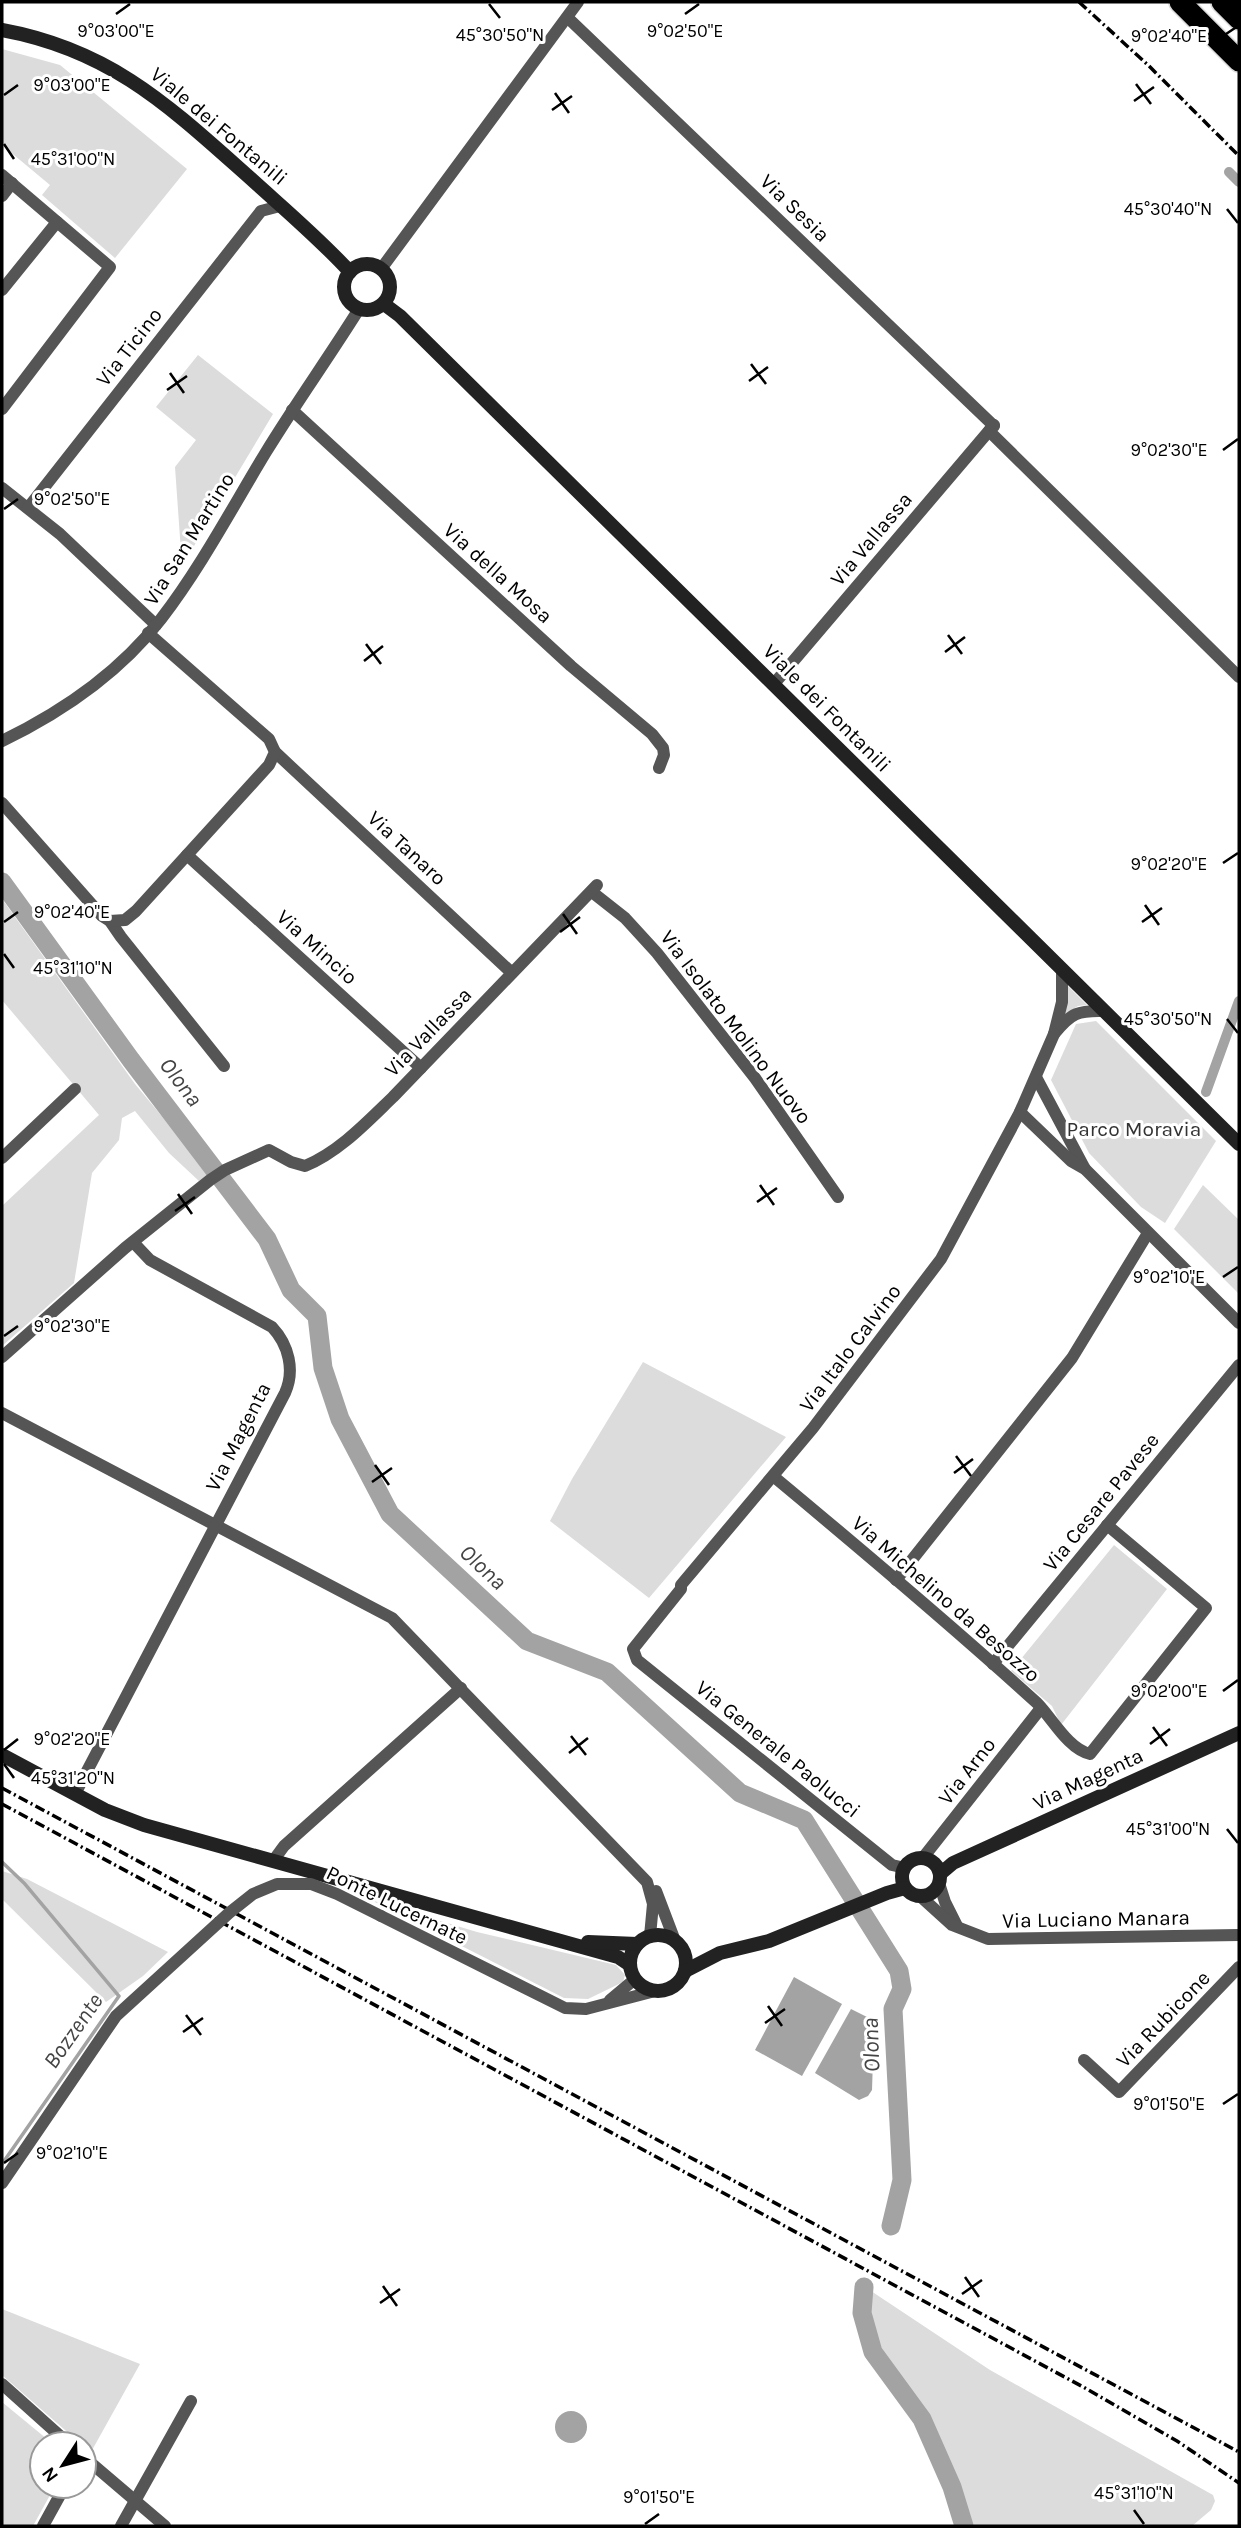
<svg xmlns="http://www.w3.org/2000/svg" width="1241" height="2528" viewBox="0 0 1241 2528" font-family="Karla,sans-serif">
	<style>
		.green { fill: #dcdcdc }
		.water { fill: #a3a3a3 }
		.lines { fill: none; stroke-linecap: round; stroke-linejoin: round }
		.stream { stroke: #a3a3a3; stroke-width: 3.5 }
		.canal { stroke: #a3a3a3; stroke-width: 10 }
		.river { stroke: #a3a3a3; stroke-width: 19 }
		.highway-casing { stroke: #dbdbdb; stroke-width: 24 }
		.street { stroke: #555; stroke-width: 12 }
		.secondary { stroke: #222; stroke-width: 14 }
		.highway { stroke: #000; stroke-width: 21 }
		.rail { stroke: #000; stroke-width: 3.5; stroke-dasharray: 10 3.5 2 3.5; stroke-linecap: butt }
		.street-bridge { stroke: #555; stroke-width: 12 }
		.ticks { fill: none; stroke: #000; stroke-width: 2.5 }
		.labels { text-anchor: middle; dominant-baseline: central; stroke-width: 6; stroke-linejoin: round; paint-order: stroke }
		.street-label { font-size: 21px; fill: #000; stroke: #fff }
		.park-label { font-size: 21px; fill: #333; stroke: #fff }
		.water-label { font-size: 23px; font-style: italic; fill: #444; stroke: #fff }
		.ticks-label { font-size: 18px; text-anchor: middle; fill: #000; stroke: #fff; stroke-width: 6; stroke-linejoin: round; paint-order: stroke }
	</style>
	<rect width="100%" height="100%" fill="#fff"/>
	<g class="green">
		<polygon points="2,49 60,65 187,169 115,258 42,195 50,185 2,145"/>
		<polygon points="198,355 273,414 182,566 175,467 196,440 156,407"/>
		<polygon points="2,899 135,1084 209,1173 199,1181 169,1153 135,1111 122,1118 119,1140 92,1173 74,1283 2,1346 2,1206 99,1115 2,1000"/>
		<polygon points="1066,984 1087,1005 1078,1006 1061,1017"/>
		<polygon points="1096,1021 1216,1141 1165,1223 1141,1207 1089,1153 1051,1080 1076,1024"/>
		<polygon points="1203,1185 1239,1220 1239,1294 1174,1229"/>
		<polygon points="643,1362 786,1437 649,1598 550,1521 572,1479"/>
		<polygon points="1114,1545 1167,1589 1061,1725 1052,1706 1011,1671"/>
		<polygon points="2,1871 27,1879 168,1952 143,1976 106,2002 2,1899"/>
		<polygon points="371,1900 477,1932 616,1965 625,1975 623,1982 588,1999 564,1998"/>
		<polygon points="868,2289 990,2370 1213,2495 1215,2501 1211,2510 1192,2526 969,2526 950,2470 926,2417 877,2349 867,2309"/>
		<polygon points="2,2309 140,2364 91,2452 84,2444 81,2444 2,2375"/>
		<polygon points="2,2402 53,2444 42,2444 42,2486 55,2486 33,2526 2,2526"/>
	</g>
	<g class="water">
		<polygon points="794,1977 842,2004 802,2076 755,2050"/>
		<polygon points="851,2009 871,2019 874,2026 872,2090 868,2096 859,2100 815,2073"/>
		<circle cx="571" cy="2427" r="16"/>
	</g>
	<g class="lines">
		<polyline class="stream" points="2,1862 25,1884 119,1996 2,2164"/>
		<g class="canal">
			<polyline points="1229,172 1239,182"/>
			<polyline points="1206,1092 1239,1001"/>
		</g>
		<g class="river">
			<polyline points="2,882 131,1060 267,1239 291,1290 317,1316 323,1368 340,1419 390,1514 527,1641 607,1672 740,1793 804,1820 899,1971 902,1989 893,2009 902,2180 891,2226"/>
			<polyline points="864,2287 862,2313 873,2352 922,2419 952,2487 964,2526"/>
		</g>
		<g class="highway-casing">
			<g id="highway">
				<polyline points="1180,2 1239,61"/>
				<polyline points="1222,2 1239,19"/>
			</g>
		</g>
		<g class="street">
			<polyline points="568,18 994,426"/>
			<polyline points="2,175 110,267 2,409"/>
			<polyline points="2,196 12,183"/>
			<polyline points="381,269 578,2"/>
			<polyline points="2,290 57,222"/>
			<polyline points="292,410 571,666 652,734 663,748 664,755 659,768"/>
			<polyline points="989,431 1239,677"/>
			<polyline points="2,488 60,534 156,625"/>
			<polyline points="28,508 261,211 280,206"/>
			<polyline points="773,685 994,425"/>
			<path d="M2,741c60,-29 118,-69 159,-122 40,-52 71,-111 105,-167 30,-49 63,-95 93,-143"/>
			<polyline points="275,752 512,973"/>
			<polyline points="2,803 102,916 110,921 121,937 224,1066"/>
			<polyline points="187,855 421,1068"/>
			<polyline points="592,892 625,918 657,953 755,1078 838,1197"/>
			<polyline points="110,921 125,920 136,911 269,765 275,752 269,739 148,633"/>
			<path d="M1062,970v32l-8,32c17,-21 24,-24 51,-23"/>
			<polyline points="1036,1077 1085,1169"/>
			<polyline points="1020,1112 1071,1161 1085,1169 1239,1323"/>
			<polyline points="2,1158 75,1089"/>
			<path d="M2,1357l123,-109 85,-68 15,-10 44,-20 22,12 14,4c34,-14 62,-44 88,-69l204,-212"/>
			<polyline points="2,1413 392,1618 647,1882 653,1904 650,1936"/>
			<path d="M773,1476c89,74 178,149 264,227 15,15 31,46 53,51l116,-146 -99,-83"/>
			<polyline points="896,1580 1072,1358 1148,1233"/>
			<polyline points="993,1664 1239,1365"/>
			<path d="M75,1794l210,-401c10,-22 4,-48 -13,-66l-122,-67 -17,-18"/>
			<polyline points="922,1859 1041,1708"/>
			<polyline points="273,1861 284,1846 461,1688"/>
			<polyline points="905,1868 892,1865 637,1660 633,1649 681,1589 681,1585 813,1428 941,1259 1020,1112 1054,1034"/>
			<polyline points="939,1883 945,1902 957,1926"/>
			<polyline points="656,1891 675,1941"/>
			<polyline points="920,1896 952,1925 988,1939 1239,1935"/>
			<polyline points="381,1916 565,2008 586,2009 655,1991"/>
			<polyline points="610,2000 635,1979"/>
			<polyline points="1084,2060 1119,2092 1239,1967"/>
			<polyline points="2,2384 69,2444"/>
			<polyline points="84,2457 165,2526"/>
			<polyline points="43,2526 65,2486"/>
			<polyline points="121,2526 191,2401"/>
		</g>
		<g class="secondary">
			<path d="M2,30c109,20 167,76 247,147 34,31 70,61 101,95"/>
			<circle cx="367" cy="287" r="23"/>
			<polyline points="384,304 400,316 1239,1144"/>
			<polyline points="2,1755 105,1810 144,1825 618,1957 630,1965"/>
			<circle cx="921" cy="1877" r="19"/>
			<polyline points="940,1874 953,1863 1239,1733"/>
			<circle cx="658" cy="1963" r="28"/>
			<polyline points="588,1942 637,1944"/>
			<polyline points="685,1971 720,1953 769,1941 887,1893 905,1888"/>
		</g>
		<use href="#highway" class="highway"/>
		<g class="rail">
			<polyline points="1079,2 1149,66 1239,156"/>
			<polyline points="2,1788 1239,2452"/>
			<polyline points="2,1804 1085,2388 1177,2441 1239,2483"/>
		</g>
		<polyline class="street-bridge" points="2,2183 116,2016 229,1913 253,1894 277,1884 311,1884 337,1894 381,1916"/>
	</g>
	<path class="ticks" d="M489,4l11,14M116,14l14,-10M685,14l14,-10M1223,36l15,-10M1136,84l15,20M555,93l14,20M4,95l14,-10M1134,101l20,-14M552,110l20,-14M4,144l10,15M1227,209l11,14M751,364l15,20M170,373l14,20M749,381l19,-14M167,390l20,-14M1223,450l15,-11M4,509l14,-10M948,635l14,19M366,644l15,20M945,652l20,-15M364,661l19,-15M1223,863l15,-10M1145,905l14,20M563,914l14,20M4,922l14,-10M1142,922l20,-14M560,932l20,-15M4,954l10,14M1227,1019l11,14M760,1185l14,20M178,1194l14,20M757,1202l20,-14M175,1211l20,-14M1223,1277l15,-10M4,1336l14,-10M956,1456l15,20M375,1465l14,20M954,1473l19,-14M372,1482l20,-14M1223,1691l15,-11M1153,1727l14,19M571,1736l15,19M1150,1744l20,-15M4,1750l14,-11M569,1753l19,-15M4,1764l10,14M1227,1829l11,14M768,2006l14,20M186,2015l15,20M765,2023l20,-14M183,2032l20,-14M1223,2104l15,-10M4,2163l14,-10M965,2277l14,20M383,2286l14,20M962,2294l20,-14M380,2303l20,-14M1134,2510l10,14M645,2524l14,-10"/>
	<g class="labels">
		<g class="street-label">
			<text transform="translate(219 126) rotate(40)">Viale dei Fontanili</text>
			<text transform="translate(795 208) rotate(44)">Via Sesia</text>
			<text transform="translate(129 347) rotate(-52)">Via Ticino</text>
			<text transform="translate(189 539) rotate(-58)">Via San Martino</text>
			<text transform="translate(871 539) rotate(-50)">Via Vallassa</text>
			<text transform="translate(498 573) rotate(42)">Via della Mosa</text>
			<text transform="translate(827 708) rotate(45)">Viale dei Fontanili</text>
			<text transform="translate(407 848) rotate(43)">Via Tanaro</text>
			<text transform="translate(317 947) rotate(42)">Via Mincio</text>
			<text transform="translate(736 1027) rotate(53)">Via Isolato Molino Nuovo</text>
			<text transform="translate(428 1032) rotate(-46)">Via Vallassa</text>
			<text transform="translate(850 1348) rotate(-53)">Via Italo Calvino</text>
			<text transform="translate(238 1437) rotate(-63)">Via Magenta</text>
			<text transform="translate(1101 1502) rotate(-51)">Via Cesare Pavese</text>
			<text transform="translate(946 1599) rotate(41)">Via Michelino da Besozzo</text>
			<text transform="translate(778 1749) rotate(39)">Via Generale Paolucci</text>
			<text transform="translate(967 1771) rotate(-52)">Via Arno</text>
			<text transform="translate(1088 1779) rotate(-25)">Via Magenta</text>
			<text transform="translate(397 1905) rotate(26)">Ponte Lucernate</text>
			<text transform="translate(1096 1919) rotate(-1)">Via Luciano Manara</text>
			<text transform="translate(1163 2019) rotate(-46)">Via Rubicone</text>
		</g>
		<g class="park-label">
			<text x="1134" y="1129">Parco Moravia</text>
		</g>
		<g class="water-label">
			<text transform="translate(181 1082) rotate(53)">Olona</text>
			<text transform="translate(483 1567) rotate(43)">Olona</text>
			<text transform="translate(73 2031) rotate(-55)">Bozzente</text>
			<text transform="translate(871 2045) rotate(-92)">Olona</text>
		</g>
	</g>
	<g class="ticks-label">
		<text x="116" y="37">9°03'00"E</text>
		<text x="685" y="37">9°02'50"E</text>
		<text x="500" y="41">45°30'50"N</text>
		<text x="1169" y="42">9°02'40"E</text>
		<text x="72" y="91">9°03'00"E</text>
		<text x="73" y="165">45°31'00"N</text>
		<text x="1168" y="215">45°30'40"N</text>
		<text x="1169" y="456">9°02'30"E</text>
		<text x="72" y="505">9°02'50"E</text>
		<text x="1169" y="870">9°02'20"E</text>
		<text x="72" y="918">9°02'40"E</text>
		<text x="73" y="974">45°31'10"N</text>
		<text x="1168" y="1025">45°30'50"N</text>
		<text x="1169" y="1283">9°02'10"E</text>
		<text x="72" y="1332">9°02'30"E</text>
		<text x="1169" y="1697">9°02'00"E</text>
		<text x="72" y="1745">9°02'20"E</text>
		<text x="73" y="1784">45°31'20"N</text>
		<text x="1168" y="1835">45°31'00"N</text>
		<text x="1169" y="2110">9°01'50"E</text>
		<text x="72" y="2159">9°02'10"E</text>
		<text x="1134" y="2499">45°31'10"N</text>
		<text x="659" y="2503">9°01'50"E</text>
	</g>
	<rect width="1241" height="2528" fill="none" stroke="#000000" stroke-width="7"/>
	<g transform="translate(63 2465) rotate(234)"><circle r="33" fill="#ffffff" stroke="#999999" stroke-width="2"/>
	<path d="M0-5L12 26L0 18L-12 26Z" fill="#000000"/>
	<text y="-10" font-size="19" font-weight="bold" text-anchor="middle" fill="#000000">N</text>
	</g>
</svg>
